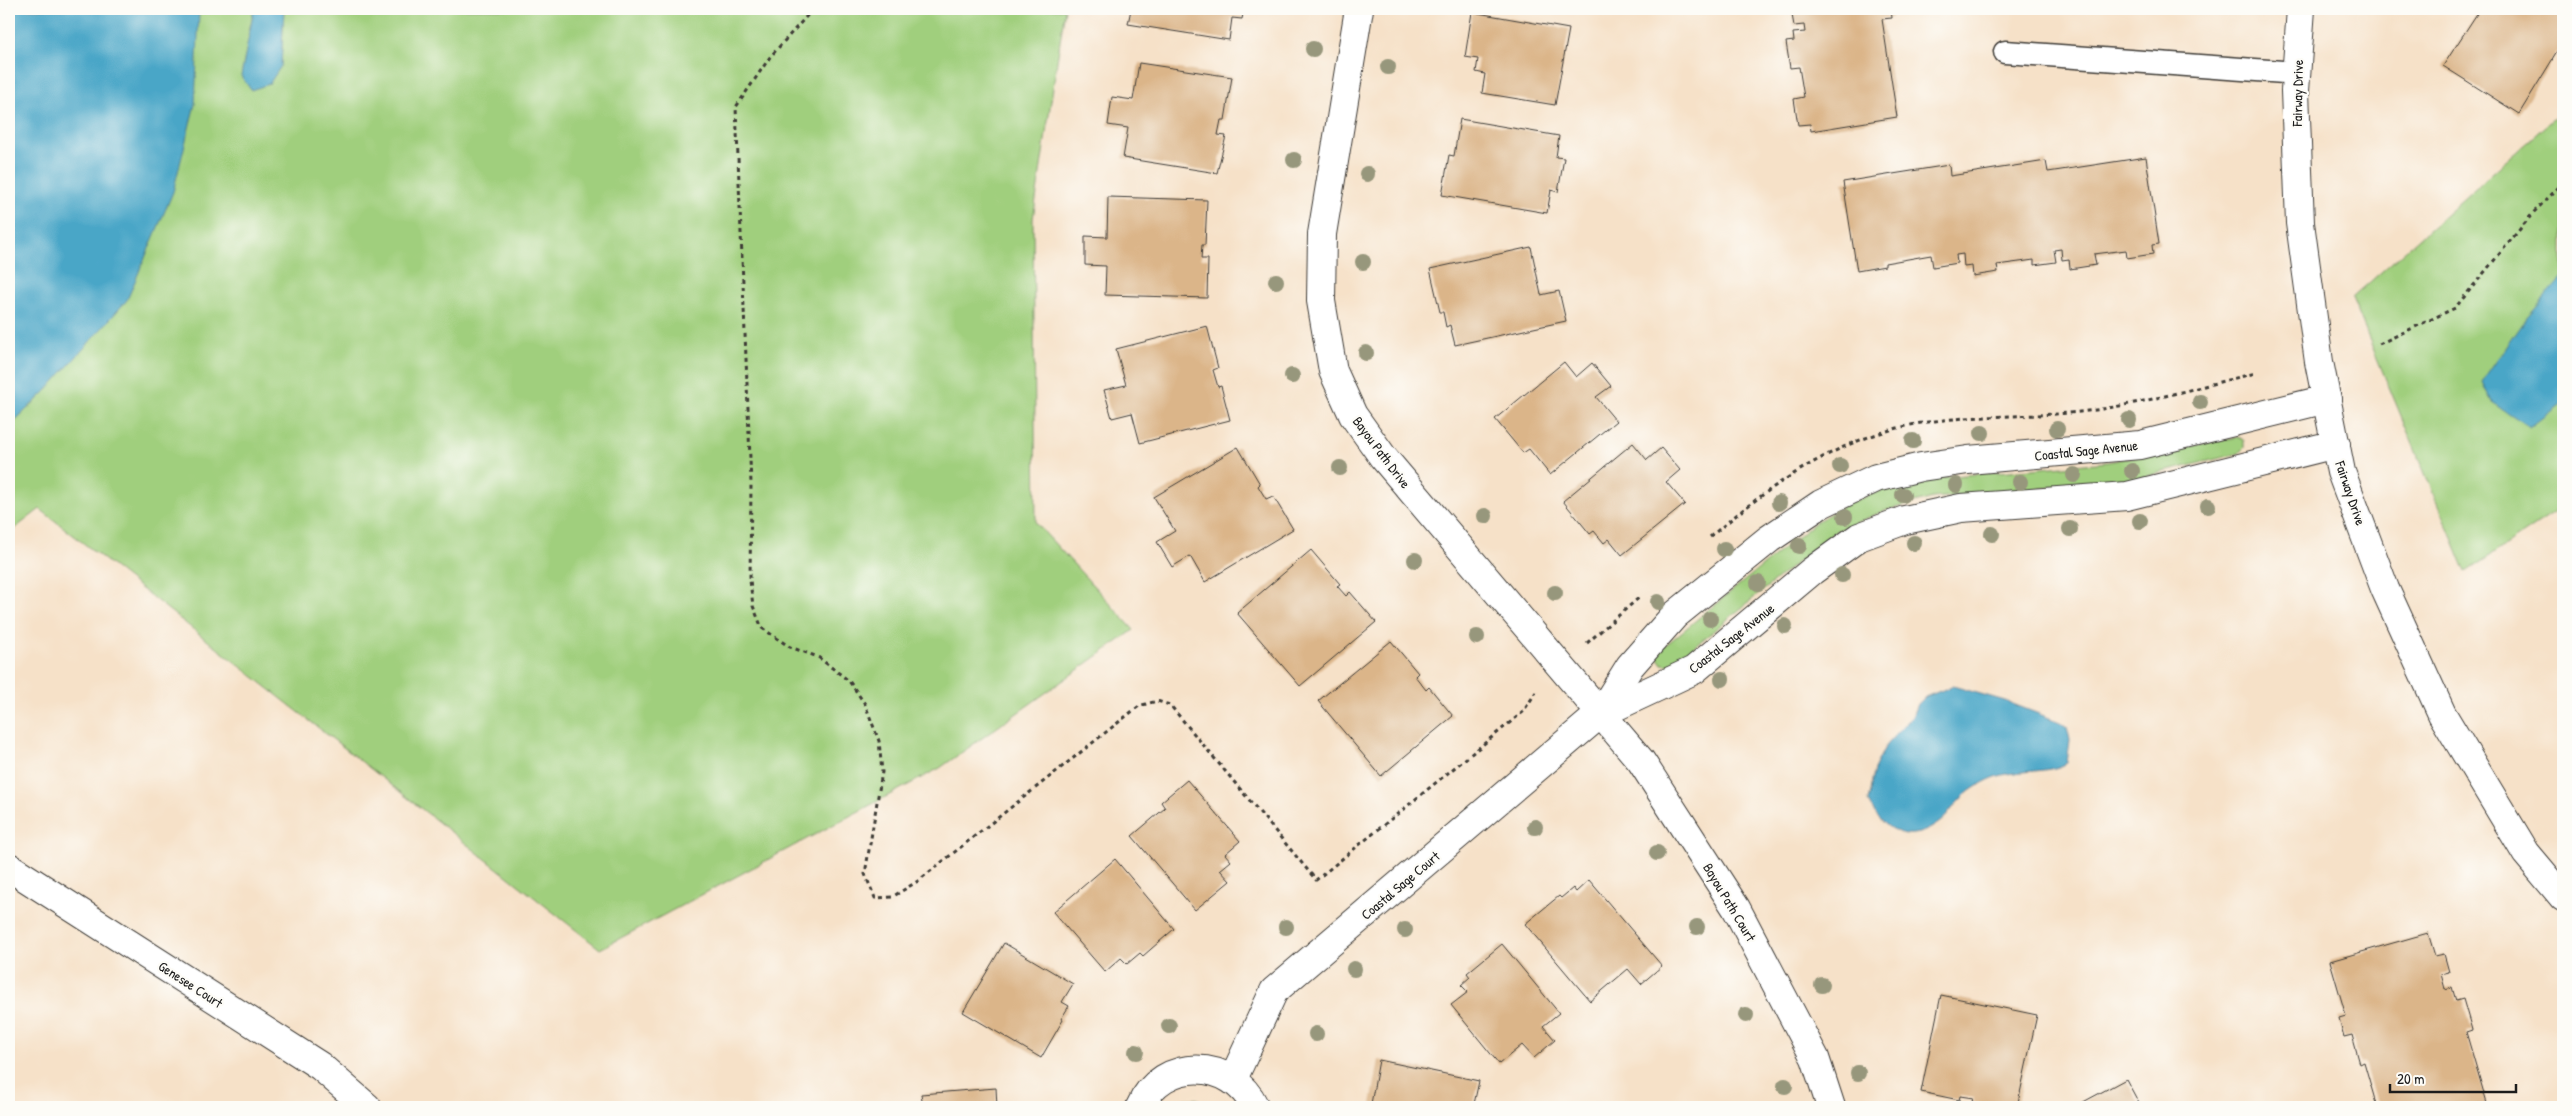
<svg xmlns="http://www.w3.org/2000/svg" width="2572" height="1116" viewBox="0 0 2572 1116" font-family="'Patrick Hand',sans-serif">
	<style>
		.green { fill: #a0cf7d; stroke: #5e764c }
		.water { fill: #49a6c7; stroke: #326172 }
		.building { fill: #dbb589 }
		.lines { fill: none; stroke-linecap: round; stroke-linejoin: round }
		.service-casing { stroke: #3d3a36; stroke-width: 25 }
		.minor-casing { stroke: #3d3a36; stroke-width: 30 }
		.path { stroke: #3d3a36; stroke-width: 3; stroke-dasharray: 4 4; stroke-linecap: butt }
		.service { stroke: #fff; stroke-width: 22 }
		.minor { stroke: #fff; stroke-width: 28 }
		.tree { fill: #97977c }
		.labels { text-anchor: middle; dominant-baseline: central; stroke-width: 4.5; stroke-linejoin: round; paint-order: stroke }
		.street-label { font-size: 14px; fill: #1c1c1c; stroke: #fdfcf7 }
	</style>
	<rect width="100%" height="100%" fill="#fdfcf7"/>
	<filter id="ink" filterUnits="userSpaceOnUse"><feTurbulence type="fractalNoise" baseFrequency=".02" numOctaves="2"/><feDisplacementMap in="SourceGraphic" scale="10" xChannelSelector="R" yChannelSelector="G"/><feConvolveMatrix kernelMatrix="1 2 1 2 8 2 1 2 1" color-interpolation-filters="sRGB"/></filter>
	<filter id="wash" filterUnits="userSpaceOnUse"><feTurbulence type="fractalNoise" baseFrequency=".0096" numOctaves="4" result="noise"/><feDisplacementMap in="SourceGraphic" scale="20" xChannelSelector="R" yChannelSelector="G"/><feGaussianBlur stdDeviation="1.12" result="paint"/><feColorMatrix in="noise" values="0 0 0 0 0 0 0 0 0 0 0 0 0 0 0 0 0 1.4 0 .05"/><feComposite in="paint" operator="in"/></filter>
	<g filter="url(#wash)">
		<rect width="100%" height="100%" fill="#f6e1c8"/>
		<g class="green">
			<polygon points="198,9 254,9 248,36 281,66 284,9 1065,9 1033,219 1036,523 1134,630 940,768 600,949 40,509 9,533 9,426 44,393 199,13"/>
			<polygon points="2563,110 2563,507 2466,572 2352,298"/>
			<polygon points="2238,437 2244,440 2244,448 2237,454 2131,480 1933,498 1884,511 1836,531 1679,659 1669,665 1662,664 1657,657 1662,648 1816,522 1849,503 1883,490 1933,478 2107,462"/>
			<polygon points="1184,1099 1197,1099 1213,1107 1170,1107"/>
		</g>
		<g class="water">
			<polygon points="9,9 198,9 199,13 195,104 173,192 127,300 44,393 9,426"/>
			<polygon points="254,9 284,9 281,66 269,84 251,90 241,76"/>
			<polygon points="2563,277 2563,402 2530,427 2492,402 2482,381 2525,319"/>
			<path d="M1953,686l52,15 55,21 7,5 3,13 -3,23c-16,11 -53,6 -74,15 -12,5 -27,14 -35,24 -7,7 -10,14 -18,20 -31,24 -55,10 -72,-20l6,-33 12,-24 26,-28 4,-11 9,-9z"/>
		</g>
		<g id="blocks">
			<g class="building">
				<polygon points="1131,9 1244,9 1242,19 1232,18 1229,40 1128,24"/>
				<polygon points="1791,9 1891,9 1892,18 1882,19 1897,117 1811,131 1810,124 1798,125 1794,99 1804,97 1799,67 1790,68 1786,42 1794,41 1793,33 1805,32 1804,25 1794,26"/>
				<polygon points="2480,9 2563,9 2563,56 2557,52 2519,114 2443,66"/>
				<polygon points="1472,12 1569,29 1555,105 1482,93 1485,74 1476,72 1478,59 1465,57"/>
				<polygon points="1139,63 1232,77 1225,120 1221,120 1218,135 1226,136 1217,173 1123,158 1128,128 1108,125 1112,97 1133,100"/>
				<polygon points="1460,119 1559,136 1556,157 1564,158 1558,192 1551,190 1547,213 1442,195 1449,155 1454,156"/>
				<polygon points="2146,157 2159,244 2152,245 2153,254 2127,258 2126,250 2094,254 2096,265 2070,269 2069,259 2062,260 2061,249 2054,250 2056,262 2034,265 2034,260 1997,265 1998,272 1973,276 1972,266 1964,267 1963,254 1956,255 1957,263 1933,267 1931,255 1885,263 1885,266 1857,271 1843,182 1949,165 1950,176 2046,161 2048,172"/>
				<polygon points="1108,197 1207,200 1205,245 1202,245 1201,259 1208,259 1207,298 1105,295 1106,266 1085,265 1085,236 1107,237"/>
				<polygon points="1531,247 1541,295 1559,291 1566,321 1455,345 1450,325 1446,327 1443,312 1440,312 1430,269"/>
				<polygon points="1207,326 1218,368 1213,370 1218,387 1221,386 1230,420 1140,443 1132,413 1112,418 1104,390 1126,385 1116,349"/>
				<polygon points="1564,362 1576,377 1592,363 1611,386 1596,397 1616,421 1550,475 1529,449 1523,453 1495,419"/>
				<polygon points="1633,443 1647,460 1661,448 1680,470 1666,482 1685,504 1622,555 1609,539 1604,543 1594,531 1590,534 1563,501"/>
				<polygon points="1238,447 1260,484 1258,486 1266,499 1273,496 1293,529 1205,582 1190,556 1172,567 1157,542 1175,531 1154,497"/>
				<polygon points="1311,550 1340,584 1337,586 1346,596 1350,592 1376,622 1300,686 1237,613"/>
				<polygon points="1391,641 1418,673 1415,676 1426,690 1429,687 1453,716 1381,776 1318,701"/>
				<polygon points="1187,780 1240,841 1225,854 1231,861 1220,870 1230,881 1195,910 1132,836 1165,808 1161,802"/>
				<polygon points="1115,859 1174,929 1143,956 1140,953 1127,964 1121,958 1105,972 1053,912"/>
				<polygon points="1589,880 1662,966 1641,984 1628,969 1590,1001 1525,924 1559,896 1561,898 1573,888 1576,892"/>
				<polygon points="2428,933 2435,956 2444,954 2449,972 2441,974 2445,989 2452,987 2456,1001 2463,999 2472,1030 2466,1032 2488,1107 2377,1107 2364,1062 2360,1064 2352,1035 2344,1037 2339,1018 2346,1016 2330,961"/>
				<polygon points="1004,943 1073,984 1062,1002 1069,1006 1061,1019 1063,1020 1041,1058 963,1012"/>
				<polygon points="1502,944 1559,1013 1543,1026 1555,1040 1534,1058 1522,1045 1499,1064 1451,1005 1468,992 1461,985 1470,977 1467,973"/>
				<polygon points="1941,995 2037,1015 2017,1107 1995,1107 1972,1102 1973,1098 1960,1096 1959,1100 1921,1092"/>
				<polygon points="1379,1060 1479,1081 1474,1104 1482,1105 1482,1107 1381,1107 1371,1104"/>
				<polygon points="2126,1079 2141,1107 2074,1107"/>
				<polygon points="996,1088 997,1107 923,1107 921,1094"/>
			</g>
		</g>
	</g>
	<g filter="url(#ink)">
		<use href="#blocks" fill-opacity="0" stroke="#3d3a36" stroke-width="1"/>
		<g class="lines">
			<g class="service-casing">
				<polyline id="service" points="2005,52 2297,73"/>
			</g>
			<g class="minor-casing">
				<g id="minor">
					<polyline points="1359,9 1322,234 1321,301 1333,371 1353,415 1383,457 1641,761 1736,908 1815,1058 1831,1107"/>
					<polyline points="2301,9 2295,91 2300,223 2319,362 2341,472 2385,589 2442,714 2526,853 2563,897"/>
					<polyline points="1600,714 1630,666 1675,615 1769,539 1821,504 1876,478 1921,467 1968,460 2140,445 2327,399"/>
					<polyline points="9,867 320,1066 367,1107"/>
					<polyline points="1233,1079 1274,991 1600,714 1694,670 1812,571 1859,537 1905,520 1961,508 2127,496 2336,444"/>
					<path d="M1140,1107c22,-51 92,-49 115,0"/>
				</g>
			</g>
			<g class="path">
				<polyline points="813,9 770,57 736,107 751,484 750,580 753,606 762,628 790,647 818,657 849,681 865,704 879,741 882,772 865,874 875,898 892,897 918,881 1139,706 1157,701 1170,705 1316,880 1523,712 1536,692"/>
				<polyline points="2379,344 2455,308 2534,212 2563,183"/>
				<path d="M1710,537c66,-57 137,-105 225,-116 55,-7 112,-3 167,-12 51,-8 103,-24 154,-36"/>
				<polyline points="1587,643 1641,596"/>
			</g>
			<use href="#service" class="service"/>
			<use href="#minor" class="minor"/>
		</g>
		<g class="tree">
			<circle cx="1313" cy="49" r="8"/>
			<circle cx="1388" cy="67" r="8"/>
			<circle cx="1294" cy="160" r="8"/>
			<circle cx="1367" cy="174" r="8"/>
			<circle cx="1363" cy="262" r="8"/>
			<circle cx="1276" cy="281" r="8"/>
			<circle cx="1366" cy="353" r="8"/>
			<circle cx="1292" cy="376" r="8"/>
			<circle cx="2200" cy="402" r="8"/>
			<circle cx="2129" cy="420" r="8"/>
			<circle cx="2057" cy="429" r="8"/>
			<circle cx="1982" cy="433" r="8"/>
			<circle cx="1913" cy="441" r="8"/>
			<circle cx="1840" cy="466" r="8"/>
			<circle cx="1340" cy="468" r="8"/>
			<circle cx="2132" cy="471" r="8"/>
			<circle cx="2074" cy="475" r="8"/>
			<circle cx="2020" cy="482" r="8"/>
			<circle cx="1956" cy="485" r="8"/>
			<circle cx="1903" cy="495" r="8"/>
			<circle cx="1779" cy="503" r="8"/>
			<circle cx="2208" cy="506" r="8"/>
			<circle cx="1485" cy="516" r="8"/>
			<circle cx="1845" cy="517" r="8"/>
			<circle cx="2140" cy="521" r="8"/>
			<circle cx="2070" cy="529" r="8"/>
			<circle cx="1992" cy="534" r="8"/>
			<circle cx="1914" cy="543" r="8"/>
			<circle cx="1799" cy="546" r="8"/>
			<circle cx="1724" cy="549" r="8"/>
			<circle cx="1415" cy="560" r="8"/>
			<circle cx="1842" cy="575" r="8"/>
			<circle cx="1758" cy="583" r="8"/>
			<circle cx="1555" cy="593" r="8"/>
			<circle cx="1658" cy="602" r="8"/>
			<circle cx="1710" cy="619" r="8"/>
			<circle cx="1785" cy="626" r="8"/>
			<circle cx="1477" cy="637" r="8"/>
			<circle cx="1722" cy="679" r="8"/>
			<circle cx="1535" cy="827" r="8"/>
			<circle cx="1657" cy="853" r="8"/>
			<circle cx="1286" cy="927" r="8"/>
			<circle cx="1697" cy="927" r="8"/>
			<circle cx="1405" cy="930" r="8"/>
			<circle cx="1354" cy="969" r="8"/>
			<circle cx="1822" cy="985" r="8"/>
			<circle cx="1746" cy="1015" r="8"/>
			<circle cx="1169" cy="1026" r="8"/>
			<circle cx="1316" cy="1034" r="8"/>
			<circle cx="1136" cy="1052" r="8"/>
			<circle cx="1858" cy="1073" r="8"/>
			<circle cx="1785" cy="1086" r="8"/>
		</g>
	</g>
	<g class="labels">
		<g class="street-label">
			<text transform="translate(2297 93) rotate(-89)">Fairway Drive</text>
			<text transform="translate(2086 450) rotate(-6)">Coastal Sage Avenue</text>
			<text transform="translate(1382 452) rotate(53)">Bayou Path Drive</text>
			<text transform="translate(2351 493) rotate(71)">Fairway Drive</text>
			<text transform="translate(1731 638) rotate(-38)">Coastal Sage Avenue</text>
			<text transform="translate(1400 885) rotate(-40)">Coastal Sage Court</text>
			<text transform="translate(1730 902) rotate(59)">Bayou Path Court</text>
			<text transform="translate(191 984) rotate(33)">Genesee Court</text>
		</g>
	</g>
	<rect width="2572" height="1116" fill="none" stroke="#fdfcf7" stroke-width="30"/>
	<path d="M2390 1084v8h126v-8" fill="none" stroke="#1c1c1c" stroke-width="2.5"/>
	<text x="2397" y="1084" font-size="15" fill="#1c1c1c" stroke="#fdfcf7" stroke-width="4" paint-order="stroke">20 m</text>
</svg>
